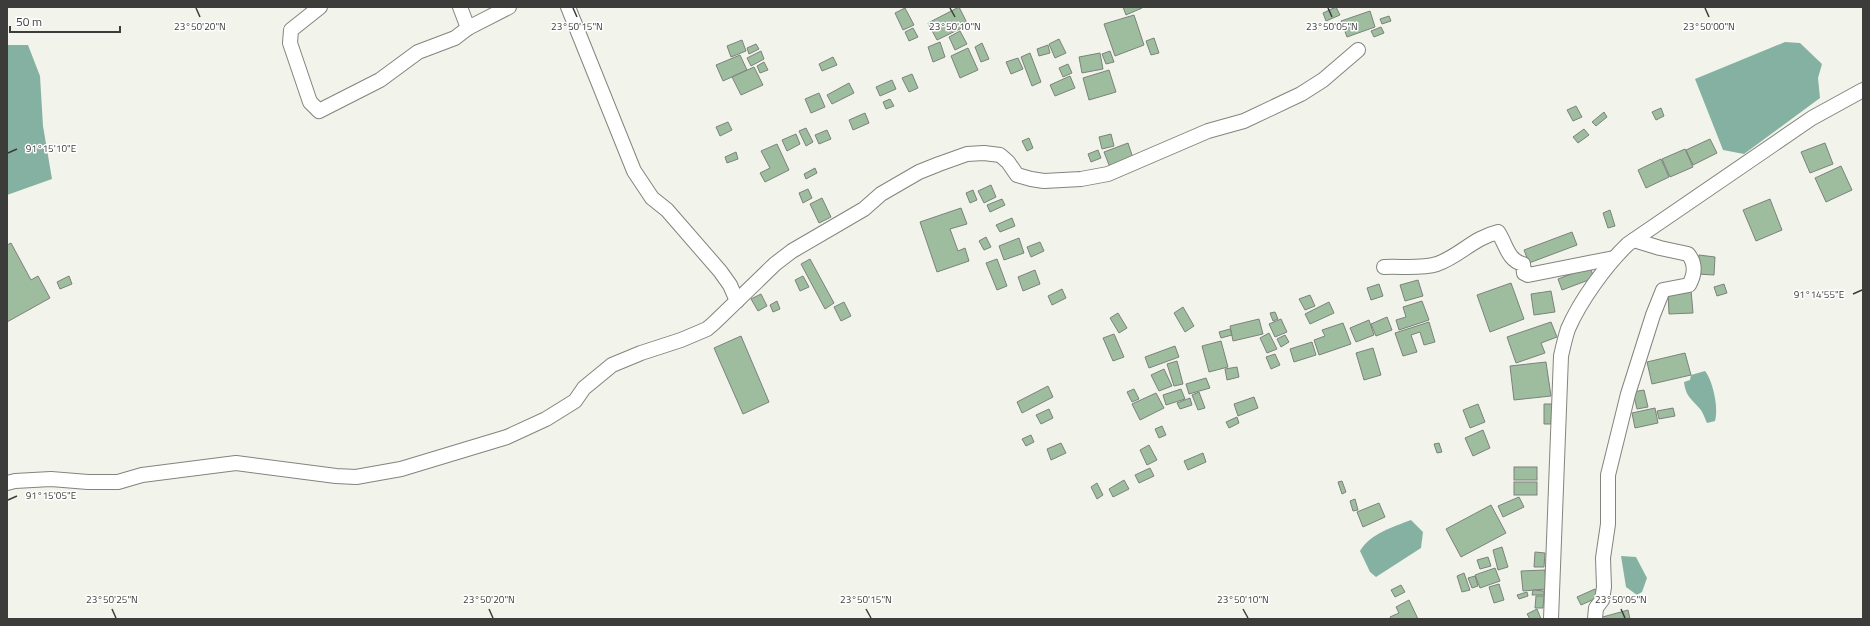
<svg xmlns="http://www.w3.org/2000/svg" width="1870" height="626" viewBox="0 0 1870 626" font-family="'Titillium Web',sans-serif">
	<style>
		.water { fill: #85b1a2 }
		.building { fill: #9ebc9e; stroke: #7c827c }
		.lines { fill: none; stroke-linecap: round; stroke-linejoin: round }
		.minor-casing { stroke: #82847d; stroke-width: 16 }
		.minor { stroke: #fff; stroke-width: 14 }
		.ticks { fill: none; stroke: #3c3d3a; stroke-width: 1.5 }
		.ticks-label { font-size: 10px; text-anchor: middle; fill: #3c3d3a; stroke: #fff; stroke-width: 3; stroke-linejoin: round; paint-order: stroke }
	</style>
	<rect width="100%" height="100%" fill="#f2f4ec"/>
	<g class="water">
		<polygon points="1785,42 1800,43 1822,64 1818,78 1820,98 1744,154 1723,150 1695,79"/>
		<polygon points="7,45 28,45 40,76 43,126 52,179 7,195"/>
		<path d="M1705,371c8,10 14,38 10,50l-8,2c-2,-4 -4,-11 -7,-14 -9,-11 -14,-12 -16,-27l6,-2 1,-5z"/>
		<path d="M1411,520l12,12 -2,16 -45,29 -6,-5 -10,-21c11,-18 33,-24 51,-31z"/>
		<polygon points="1621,556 1636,557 1647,578 1642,592 1637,595 1626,587"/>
	</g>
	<g class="building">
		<polygon points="959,7 968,25 937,40 928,23"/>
		<polygon points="1123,7 1141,7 1142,8 1126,15"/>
		<polygon points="1336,7 1340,15 1326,21 1323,13"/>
		<polygon points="905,8 914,25 903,30 895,13"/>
		<polygon points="1370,11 1375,27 1347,37 1341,21"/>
		<polygon points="1134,15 1144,45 1115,56 1104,24"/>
		<polygon points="1389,16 1391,21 1382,24 1380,19"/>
		<polygon points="1381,27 1384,33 1374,37 1371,31"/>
		<polygon points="913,28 918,37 909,41 905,32"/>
		<polygon points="960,31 967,44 955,50 949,37"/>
		<polygon points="1154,38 1159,53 1151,55 1146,41"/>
		<polygon points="1059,39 1066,53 1055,58 1049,44"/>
		<polygon points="742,40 746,51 731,57 727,46"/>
		<polygon points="940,42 945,57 933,62 928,47"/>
		<polygon points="982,43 989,59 981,62 975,47"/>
		<polygon points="756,44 759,49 749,54 747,48"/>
		<polygon points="1048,45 1050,53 1039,56 1037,49"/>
		<polygon points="968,48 978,70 960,78 951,56"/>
		<polygon points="761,51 764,59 751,66 747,58"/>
		<polygon points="1110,51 1114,62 1106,64 1102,54"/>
		<polygon points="1030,53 1041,82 1032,86 1021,57"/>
		<polygon points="1100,53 1103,69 1082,73 1079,57"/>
		<polygon points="740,55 747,70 723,81 716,65"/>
		<polygon points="833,57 837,65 822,71 819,64"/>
		<polygon points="1018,58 1023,69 1011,74 1006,62"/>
		<polygon points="764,62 768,70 760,73 757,66"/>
		<polygon points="1068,64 1072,73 1063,77 1059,68"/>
		<polygon points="754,67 763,85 741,95 732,77"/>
		<polygon points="1109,70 1116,92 1089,100 1083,78"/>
		<polygon points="912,74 918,88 909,92 902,78"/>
		<polygon points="1070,76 1075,88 1055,96 1050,85"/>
		<polygon points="892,80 896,89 880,96 876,87"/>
		<polygon points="849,83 854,93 832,104 827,95"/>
		<polygon points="819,93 825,107 811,113 805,99"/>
		<polygon points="890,99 894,106 886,109 883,102"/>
		<polygon points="1576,106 1582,117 1573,121 1567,110"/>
		<polygon points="1661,108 1664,116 1656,120 1652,112"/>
		<polygon points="1604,112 1607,117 1596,126 1592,122"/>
		<polygon points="865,113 869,123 853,130 849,120"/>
		<polygon points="728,122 732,130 720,136 716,127"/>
		<polygon points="806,128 813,142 806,146 799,131"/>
		<polygon points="1584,129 1589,135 1578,143 1573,137"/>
		<polygon points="827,130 831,139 819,144 815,135"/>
		<polygon points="796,134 800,144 787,151 782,140"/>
		<polygon points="1111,134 1114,146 1102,149 1099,137"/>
		<polygon points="1029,138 1033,148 1027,151 1022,141"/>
		<polygon points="1710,139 1717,153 1693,165 1686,150"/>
		<polygon points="1128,143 1134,161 1111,170 1104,152"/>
		<polygon points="1825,143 1833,164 1810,173 1801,152"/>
		<polygon points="777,144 789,170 765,182 760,173 770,168 761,151"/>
		<polygon points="1685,149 1693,167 1670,177 1662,159"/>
		<polygon points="1098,150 1101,158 1091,162 1088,154"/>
		<polygon points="736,152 738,159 727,163 725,157"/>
		<polygon points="1661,159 1669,177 1646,188 1638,170"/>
		<polygon points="1841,166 1852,190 1826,202 1815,178"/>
		<polygon points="815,168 817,173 806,179 804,174"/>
		<polygon points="991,185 996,197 984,203 978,191"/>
		<polygon points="808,189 812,198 803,203 799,193"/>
		<polygon points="973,190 977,200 970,203 966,193"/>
		<polygon points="822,198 831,217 819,223 810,204"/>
		<polygon points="1002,199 1005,205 990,212 987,205"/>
		<polygon points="1770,199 1782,230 1756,241 1743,210"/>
		<polygon points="961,208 967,224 950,229 958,251 965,248 969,261 937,272 920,222"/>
		<polygon points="1610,210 1615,226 1608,228 1603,213"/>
		<polygon points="1012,218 1015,226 1000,232 996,225"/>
		<polygon points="1572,232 1577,245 1529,263 1524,250"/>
		<polygon points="986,237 991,247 984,250 979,241"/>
		<polygon points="1019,238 1024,253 1004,260 999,246"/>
		<polygon points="1040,242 1044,251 1031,257 1027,247"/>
		<polygon points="11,243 31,280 38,276 50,298 7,322 7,245"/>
		<polygon points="1699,255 1715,257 1714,275 1697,274"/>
		<polygon points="810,259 834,303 825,309 801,264"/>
		<polygon points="997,259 1007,286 997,290 986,263"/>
		<polygon points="1590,267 1594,278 1562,290 1558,279"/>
		<polygon points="1035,270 1040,284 1023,291 1018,277"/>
		<polygon points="69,276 72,284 60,289 57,282"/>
		<polygon points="803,276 809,287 800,291 795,280"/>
		<polygon points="1418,280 1423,296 1405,301 1400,285"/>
		<polygon points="1511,283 1524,319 1490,332 1477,295"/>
		<polygon points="1379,284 1383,296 1371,300 1367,288"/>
		<polygon points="1724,284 1727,293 1717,296 1714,287"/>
		<polygon points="1062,289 1066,298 1052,305 1048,296"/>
		<polygon points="1691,290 1693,313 1669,314 1668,292"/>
		<polygon points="1551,291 1555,312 1534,315 1531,294"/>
		<polygon points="761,294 767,306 758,311 751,299"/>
		<polygon points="1310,295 1315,306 1305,310 1299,299"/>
		<polygon points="777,301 780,309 773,312 770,305"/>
		<polygon points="1422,301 1429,320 1399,330 1396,320 1406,317 1403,307"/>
		<polygon points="844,302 851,316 841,321 834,307"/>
		<polygon points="1329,302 1334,313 1310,324 1305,314"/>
		<polygon points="1183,307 1194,326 1185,332 1174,313"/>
		<polygon points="1275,312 1278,319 1273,321 1270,313"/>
		<polygon points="1118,313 1127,328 1119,333 1110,318"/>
		<polygon points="1387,317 1392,330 1376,336 1371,324"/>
		<polygon points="1259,319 1263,334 1233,341 1230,326"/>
		<polygon points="1281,319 1287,332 1275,337 1269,324"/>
		<polygon points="1369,320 1374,335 1356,342 1350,328"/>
		<polygon points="1429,322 1435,342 1424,345 1420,332 1411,335 1417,352 1403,356 1395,333"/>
		<polygon points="1551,322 1557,337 1541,343 1545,353 1516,363 1507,337"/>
		<polygon points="1343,323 1351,344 1319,355 1314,340 1325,336 1322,330"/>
		<polygon points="1230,329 1232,335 1221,338 1219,332"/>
		<polygon points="1269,333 1277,349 1267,353 1260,338"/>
		<polygon points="1114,334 1124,357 1113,361 1103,338"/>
		<polygon points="1285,335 1289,342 1281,347 1277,339"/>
		<polygon points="741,336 769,402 743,414 714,348"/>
		<polygon points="1221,341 1228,367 1209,372 1202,346"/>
		<polygon points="1312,342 1316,355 1294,362 1290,349"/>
		<polygon points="1175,346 1179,357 1149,368 1145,357"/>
		<polygon points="1373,348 1381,375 1364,380 1356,353"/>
		<polygon points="1685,353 1691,375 1652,384 1647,362"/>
		<polygon points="1275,354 1280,365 1271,369 1266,357"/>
		<polygon points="1177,361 1183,384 1174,386 1167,364"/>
		<polygon points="1546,362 1551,396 1514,400 1510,366"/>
		<polygon points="1237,367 1239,377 1227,380 1225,369"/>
		<polygon points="1164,369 1172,386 1159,391 1151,375"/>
		<polygon points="1206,378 1210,388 1189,394 1186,384"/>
		<polygon points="1048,386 1053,397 1022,413 1017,402"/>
		<polygon points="1134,389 1139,399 1132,402 1127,392"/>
		<polygon points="1181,389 1185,399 1166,405 1163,395"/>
		<polygon points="1644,390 1648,407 1637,409 1633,392"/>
		<polygon points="1199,392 1205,408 1198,410 1192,395"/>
		<polygon points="1156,393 1164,408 1140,420 1132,404"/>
		<polygon points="1254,397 1258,408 1238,416 1234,404"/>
		<polygon points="1190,398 1192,405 1180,409 1177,403"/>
		<polygon points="1478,404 1485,422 1470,428 1463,410"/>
		<polygon points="1544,404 1552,404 1551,424 1544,424"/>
		<polygon points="1655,408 1658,423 1635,428 1632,413"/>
		<polygon points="1673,408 1675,416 1659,419 1657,411"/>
		<polygon points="1049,409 1053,418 1041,424 1036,415"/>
		<polygon points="1237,417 1239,423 1229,428 1226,422"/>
		<polygon points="1162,426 1166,435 1159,438 1155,429"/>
		<polygon points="1483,430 1490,448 1473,456 1465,438"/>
		<polygon points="1031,435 1034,442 1026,446 1022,439"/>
		<polygon points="1061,443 1066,453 1051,460 1047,449"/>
		<polygon points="1439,443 1442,452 1437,453 1434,444"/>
		<polygon points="1149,445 1157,460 1147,465 1140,450"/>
		<polygon points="1203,453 1206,462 1188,470 1184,461"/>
		<rect x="1514" y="467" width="23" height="13"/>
		<polygon points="1150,468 1154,476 1139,483 1135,475"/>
		<polygon points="1124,480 1129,489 1113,497 1109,489"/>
		<polygon points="1342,481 1346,492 1342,494 1338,482"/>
		<rect x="1514" y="482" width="23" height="13"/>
		<polygon points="1097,483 1103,495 1097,499 1091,487"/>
		<polygon points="1519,497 1524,507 1503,517 1498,506"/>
		<polygon points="1355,499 1358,510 1353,511 1350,501"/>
		<polygon points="1379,503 1385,517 1363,527 1357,512"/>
		<polygon points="1491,505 1506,533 1461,557 1446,529"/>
		<polygon points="1502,547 1508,567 1498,570 1493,550"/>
		<polygon points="1535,552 1545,553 1544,567 1534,567"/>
		<polygon points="1488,557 1491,566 1480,569 1477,560"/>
		<polygon points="1495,568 1500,581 1480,588 1475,575"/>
		<polygon points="1545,570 1546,589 1523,591 1521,571"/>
		<polygon points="1464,573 1470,590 1462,592 1457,576"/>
		<polygon points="1475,576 1478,586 1472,588 1468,578"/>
		<polygon points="1499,584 1504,600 1494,603 1489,587"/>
		<polygon points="1401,585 1405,592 1395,597 1391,590"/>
		<polygon points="1595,589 1599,597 1581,605 1577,597"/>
		<polygon points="1533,590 1544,591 1544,595 1532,595"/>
		<polygon points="1527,592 1528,596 1519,599 1517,595"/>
		<polygon points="1536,596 1544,596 1543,608 1535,608"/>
		<polygon points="1409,600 1418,619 1391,619 1390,617 1399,613 1396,607"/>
		<polygon points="1537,609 1541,619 1530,619 1527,614"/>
		<polygon points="1628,610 1630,619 1599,619 1599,618"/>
	</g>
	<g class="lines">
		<g class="minor-casing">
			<g id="minor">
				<polyline points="320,7 291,30 290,43 310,102 319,111 380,80 418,52 455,38 468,28 509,7"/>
				<polyline points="460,7 468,28"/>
				<polyline points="568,7 634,171 652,198 667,210 720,271 730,285 737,301"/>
				<path d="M1384,267c17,-1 37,2 53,-3 23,-8 36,-26 61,-32 8,12 10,29 25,32l1,9 4,2 86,-17"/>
				<polyline points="7,483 15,481 51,479 88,482 118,482 142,475 236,463 336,476 356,477 401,469 507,437 546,419 575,401 584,388 612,365 641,353 681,340 707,329 714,323 775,264 792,251 864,209 881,194 919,172 939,164 967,154 984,153 1000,155 1008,162 1017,175 1031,179 1044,181 1081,179 1108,174 1208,131 1244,121 1301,94 1323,80 1358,50"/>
				<path d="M1551,619l10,-263c2,-9 4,-18 7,-27 12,-28 38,-64 60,-85l184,-126 51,-28"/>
				<path d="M1595,619l1,-11 6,-8 2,-13 -1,-29 5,-34v-49l20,-81 25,-79 10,-25 26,-5c6,-11 7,-21 -1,-31l-28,-6 -26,-8"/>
			</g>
		</g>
		<use href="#minor" class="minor"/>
	</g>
	<path class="ticks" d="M196,8l4,9M573,8l4,9M950,8l5,9M1328,8l4,9M1705,8l4,9M8,153l9,-4M1853,294l9,-4M8,500l9,-4M112,609l4,9M489,609l4,9M866,609l5,9M1243,609l5,9M1621,609l4,9"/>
	<g class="ticks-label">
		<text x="200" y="30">23°50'20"N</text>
		<text x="577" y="30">23°50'15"N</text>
		<text x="955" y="30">23°50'10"N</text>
		<text x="1332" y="30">23°50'05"N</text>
		<text x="1709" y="30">23°50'00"N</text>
		<text x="51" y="152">91°15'10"E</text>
		<text x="1819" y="298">91°14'55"E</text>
		<text x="51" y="499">91°15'05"E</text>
		<text x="112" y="603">23°50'25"N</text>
		<text x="489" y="603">23°50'20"N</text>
		<text x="866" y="603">23°50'15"N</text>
		<text x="1243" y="603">23°50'10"N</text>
		<text x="1621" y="603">23°50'05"N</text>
	</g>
	<rect width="1870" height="626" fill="none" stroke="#3c3d3a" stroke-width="16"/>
	<path d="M10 26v6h110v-6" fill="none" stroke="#3c3d3a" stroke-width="2"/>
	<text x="16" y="26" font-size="12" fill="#3c3d3a" stroke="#ffffff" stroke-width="3" paint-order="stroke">50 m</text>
</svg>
